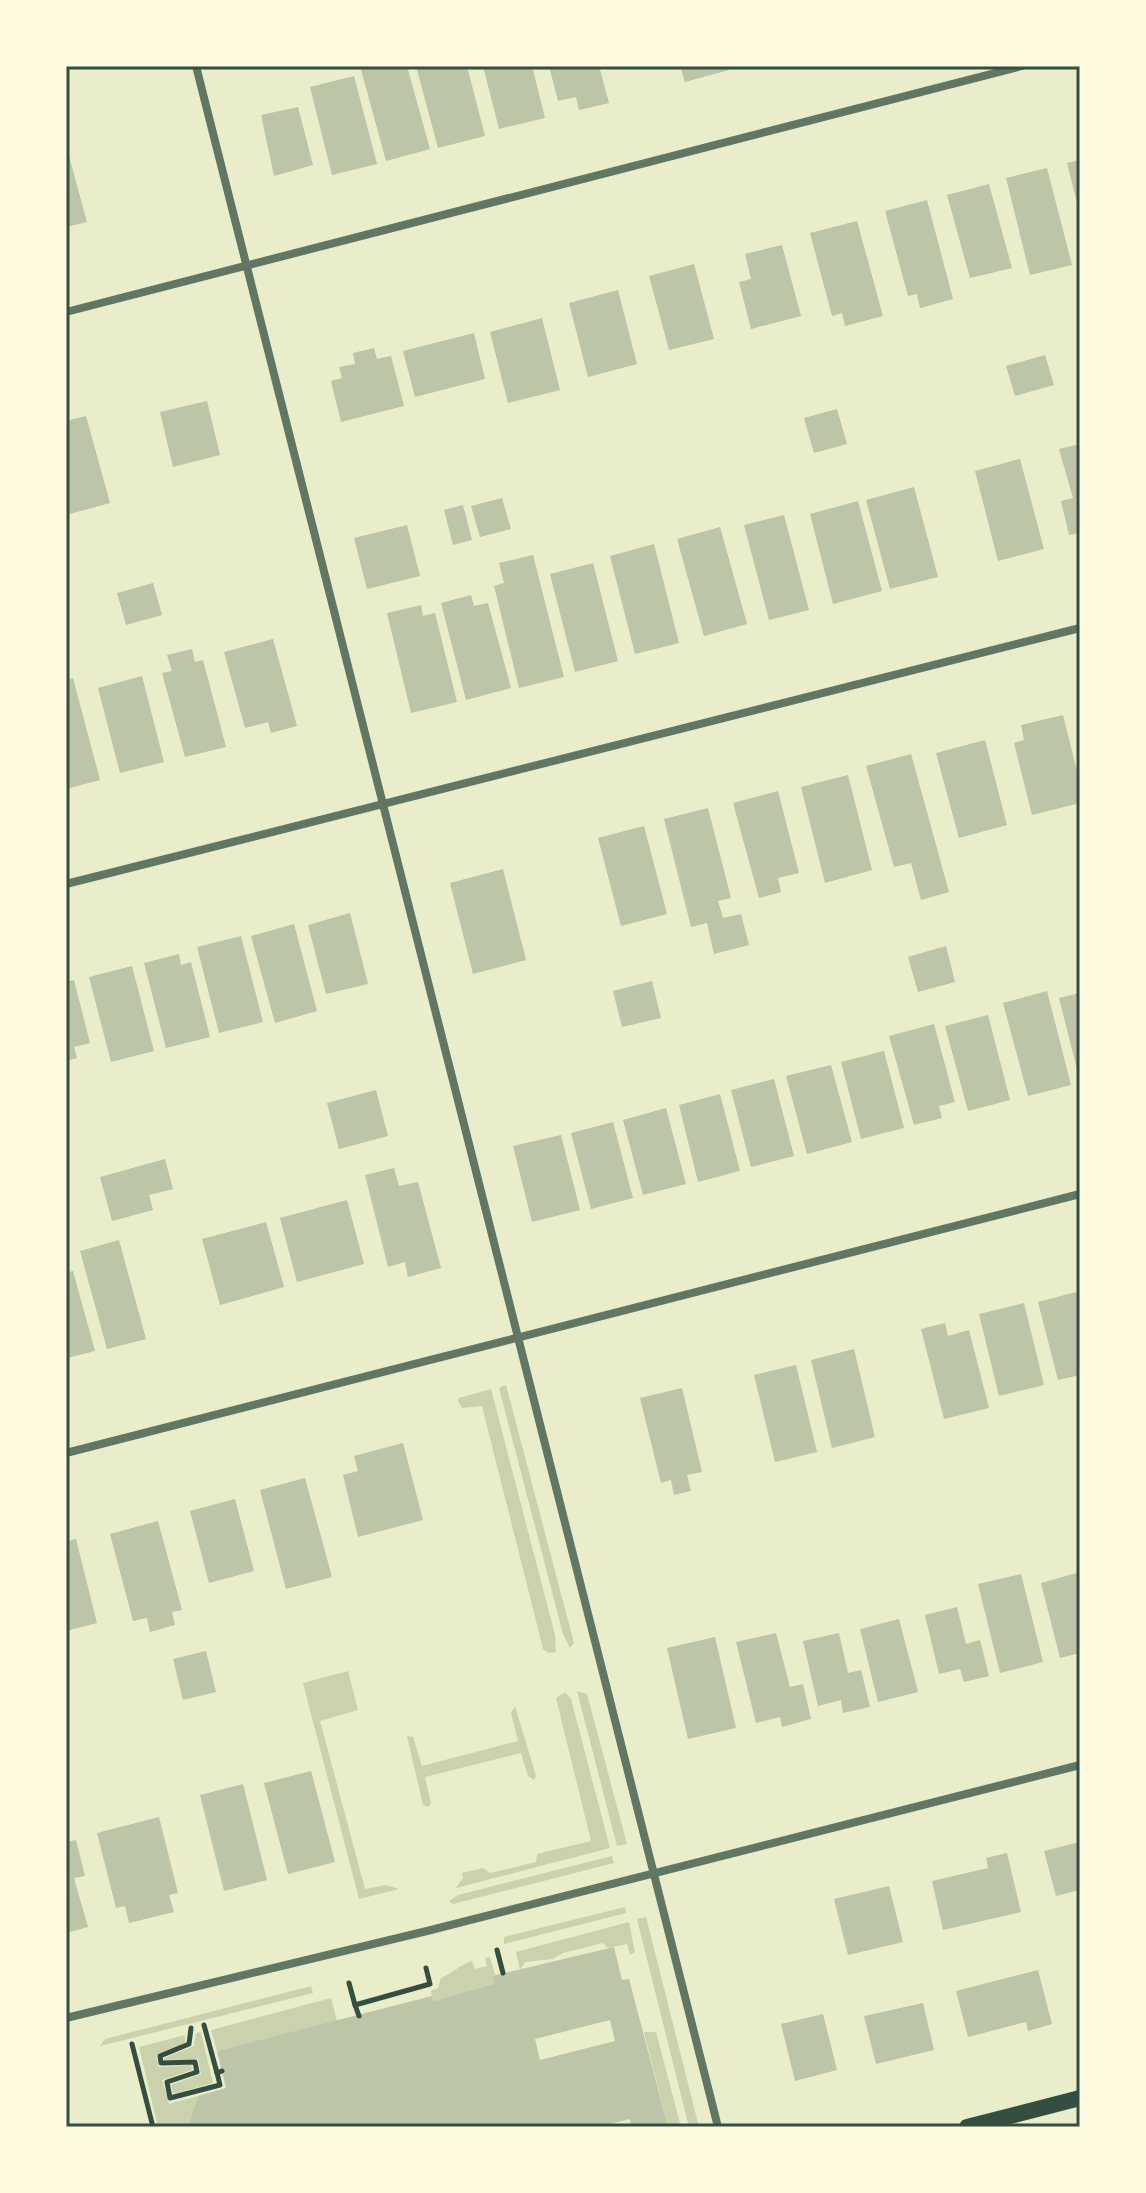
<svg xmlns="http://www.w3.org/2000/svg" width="1146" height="2193" viewBox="0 0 1146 2193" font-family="Lora,serif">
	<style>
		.green { fill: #cad2ad }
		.building { fill: #bcc5a7; fill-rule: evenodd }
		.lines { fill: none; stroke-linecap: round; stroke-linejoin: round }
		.path { stroke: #344e41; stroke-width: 5 }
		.minor { stroke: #617663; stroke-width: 8 }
		.secondary { stroke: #344e41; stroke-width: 16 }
		.neatline { fill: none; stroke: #344e41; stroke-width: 3 }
	</style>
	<rect width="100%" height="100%" fill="#e9edc9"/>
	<g class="green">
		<polygon points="506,1385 574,1643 570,1648 563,1634 499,1388"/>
		<polygon points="491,1389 555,1635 556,1652 549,1653 543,1649 482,1406 462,1408 458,1401 459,1398"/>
		<polygon points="348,1671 358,1710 320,1721 365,1889 386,1885 399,1889 359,1899 303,1683"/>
		<polygon points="577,1691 587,1694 627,1844 617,1846"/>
		<polygon points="565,1692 571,1699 610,1848 456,1888 463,1878 462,1873 483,1868 490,1873 536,1862 537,1854 591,1841 556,1698"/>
		<polygon points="515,1706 536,1776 534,1780 528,1776 521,1753 425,1777 431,1803 429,1807 423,1805 407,1736 413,1737 422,1766 518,1741 511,1713"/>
		<polygon points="612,1856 614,1863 453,1904 449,1901 458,1895"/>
		<polygon points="625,1907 626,1913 504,1944 504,1937"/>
		<polygon points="646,1917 699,2127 689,2127 637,1919"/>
		<polygon points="629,1922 635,1952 630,1955 627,1944 608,1948 603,1943 563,1953 553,1959 525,1962 520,1970 516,1952"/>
		<path d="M490,1957l5,18 -3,1 2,8 -61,17 -2,-10 7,-3 3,-10c12,-5 18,-13 31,-17l3,8 12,-3 -2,-8z"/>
		<polygon points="311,1986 313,1993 100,2046 105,2039"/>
		<polygon points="331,1998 337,2021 217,2051 211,2030"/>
		<polygon points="201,2032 213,2083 173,2094 171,2085 201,2074 198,2059 164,2060 164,2058 194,2046 196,2033"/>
		<polygon points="644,2032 656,2032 681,2127 668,2127"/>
		<polygon points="185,2035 185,2043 156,2055 159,2067 191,2065 192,2070 162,2080 169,2104 198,2096 188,2127 158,2127 139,2047"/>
	</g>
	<g class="building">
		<polygon points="360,66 407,66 430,149 386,161"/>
		<polygon points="416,66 467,66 485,136 438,148"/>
		<polygon points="483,66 532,66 545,118 499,129"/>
		<polygon points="549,66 599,66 609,103 579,110 576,97 558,101"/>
		<polygon points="680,66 728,66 729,70 685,82"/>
		<polygon points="354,76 377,164 332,175 310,87"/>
		<polygon points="298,107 313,165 274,176 261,115"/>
		<polygon points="66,145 87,222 66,227"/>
		<polygon points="1080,160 1080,211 1079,211 1067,163"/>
		<polygon points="1047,168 1072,265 1030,275 1006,178"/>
		<polygon points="989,184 1012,268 970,278 947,195"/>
		<polygon points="927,200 953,299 920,308 917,294 908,296 885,211"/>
		<polygon points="857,221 883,316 845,326 842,313 832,316 810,233"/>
		<polygon points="782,245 801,316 751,329 739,282 751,279 745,254"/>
		<polygon points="694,264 714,339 669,350 649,276"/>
		<polygon points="618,290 637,364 588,377 569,303"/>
		<polygon points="542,318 560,390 508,403 490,332"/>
		<polygon points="474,333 485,379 415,397 403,351"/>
		<polygon points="374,348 377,359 391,356 404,406 341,422 331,381 342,378 339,367 355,364 353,353"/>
		<polygon points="1045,355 1054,385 1015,396 1006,366"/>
		<polygon points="207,401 220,455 173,467 160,412"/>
		<polygon points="837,409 847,444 814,453 804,418"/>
		<polygon points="86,416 110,503 66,515 66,421"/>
		<polygon points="1080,444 1080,533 1069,535 1061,501 1073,498 1059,449"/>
		<polygon points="1020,459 1044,549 998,561 975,471"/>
		<polygon points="914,487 938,577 890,589 866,500"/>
		<polygon points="502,498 511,529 480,537 471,506"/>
		<polygon points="858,501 882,591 833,604 810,514"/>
		<polygon points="463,505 472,540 453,545 444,510"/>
		<polygon points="784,515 809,610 769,620 744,525"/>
		<polygon points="407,525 420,576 367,589 354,538"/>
		<polygon points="720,527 747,624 704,636 677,539"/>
		<polygon points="654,544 679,643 635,654 610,556"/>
		<polygon points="533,555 564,677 519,688 494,586 504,583 499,563"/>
		<polygon points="593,563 618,661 575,672 550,574"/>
		<polygon points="153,583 162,615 126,625 117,593"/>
		<polygon points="471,595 474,606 488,603 511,688 466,700 441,603"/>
		<polygon points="421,605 423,616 435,613 457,702 411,713 387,613"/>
		<polygon points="273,639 297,726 271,733 268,722 245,728 224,652"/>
		<polygon points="192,649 195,662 203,660 226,747 185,757 162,673 172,671 167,655"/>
		<polygon points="142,676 164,762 120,773 98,688"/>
		<polygon points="73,678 100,780 66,789 66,680"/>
		<polygon points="1063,715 1080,783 1080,803 1032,815 1014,743 1024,740 1021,725"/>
		<polygon points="985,740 1007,825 959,838 936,753"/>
		<polygon points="911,754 949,892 921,900 911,863 894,867 866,766"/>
		<polygon points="848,775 872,870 825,883 801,787"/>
		<polygon points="778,791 799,873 778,878 781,892 759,898 733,803"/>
		<polygon points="708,808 731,898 718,901 723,918 741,914 749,945 714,954 707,923 691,927 664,819"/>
		<polygon points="644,826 667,914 621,926 598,838"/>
		<polygon points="503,869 526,960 473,974 450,883"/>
		<polygon points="350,913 368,984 326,994 308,925"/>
		<polygon points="294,924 317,1011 275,1023 251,936"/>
		<polygon points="241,936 263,1022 219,1033 197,947"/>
		<polygon points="946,946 955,982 918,992 908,957"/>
		<polygon points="179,954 181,965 191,962 210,1037 166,1048 144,963"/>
		<polygon points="132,966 154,1051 111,1062 89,977"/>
		<polygon points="74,980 90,1043 74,1047 77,1058 66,1061 66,982"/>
		<polygon points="652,981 661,1018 622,1027 613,991"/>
		<polygon points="1047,991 1071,1085 1028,1096 1003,1003"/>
		<polygon points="1080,993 1080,1077 1079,1077 1059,998"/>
		<polygon points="988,1015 1010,1100 968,1111 945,1026"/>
		<polygon points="934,1024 955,1102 939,1106 942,1118 914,1125 889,1036"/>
		<polygon points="884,1051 904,1128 861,1139 841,1062"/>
		<polygon points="831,1065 852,1142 807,1154 786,1076"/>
		<polygon points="774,1079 794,1156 751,1167 731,1090"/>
		<polygon points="376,1090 388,1136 339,1149 327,1103"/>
		<polygon points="720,1094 740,1171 698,1182 679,1105"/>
		<polygon points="666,1108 686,1184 643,1195 623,1120"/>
		<polygon points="613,1122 633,1198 591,1209 571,1133"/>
		<polygon points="561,1135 580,1210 532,1222 513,1146"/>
		<polygon points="165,1159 173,1189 149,1195 153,1210 112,1221 100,1177"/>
		<polygon points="394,1168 399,1186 418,1182 441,1268 408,1277 405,1262 388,1267 365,1175"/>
		<polygon points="347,1200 364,1264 297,1282 280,1218"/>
		<polygon points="266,1222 284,1287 220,1305 202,1239"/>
		<polygon points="119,1240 146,1339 107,1349 80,1251"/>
		<polygon points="73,1271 95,1351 67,1358 66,1273"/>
		<polygon points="1076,1292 1080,1307 1080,1375 1058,1380 1038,1302"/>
		<polygon points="1024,1303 1044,1385 999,1396 979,1314"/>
		<polygon points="945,1323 948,1336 969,1330 989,1408 944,1419 921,1329"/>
		<polygon points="854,1349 875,1437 832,1448 811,1360"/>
		<polygon points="796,1365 817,1452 775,1462 754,1375"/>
		<polygon points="682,1388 702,1472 687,1475 691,1491 674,1495 671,1480 661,1483 640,1398"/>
		<polygon points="403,1443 423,1520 358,1537 343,1475 358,1471 354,1456"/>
		<polygon points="305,1478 332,1577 286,1589 260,1490"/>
		<polygon points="235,1499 254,1571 209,1583 190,1511"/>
		<polygon points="158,1521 182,1610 172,1612 175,1625 150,1632 147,1618 133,1621 110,1534"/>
		<polygon points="76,1539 97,1623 66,1631 66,1542"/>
		<polygon points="1080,1572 1080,1653 1060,1658 1041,1583"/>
		<polygon points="1021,1574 1043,1662 1000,1673 978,1584"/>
		<polygon points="957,1607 966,1644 980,1640 989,1676 964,1682 960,1669 939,1674 925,1615"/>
		<polygon points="899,1619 918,1692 878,1702 860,1629"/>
		<polygon points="776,1633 790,1687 803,1684 811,1719 782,1727 780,1717 756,1723 736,1642"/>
		<polygon points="839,1633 848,1673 861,1670 870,1707 843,1713 841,1700 818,1706 803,1641"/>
		<polygon points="715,1637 736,1728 688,1739 667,1648"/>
		<polygon points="206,1651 216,1692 183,1700 173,1659"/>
		<polygon points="311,1771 335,1862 288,1874 264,1783"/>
		<polygon points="243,1784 267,1880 224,1891 200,1795"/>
		<polygon points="159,1817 178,1893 169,1895 174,1912 129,1923 125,1906 116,1908 97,1833"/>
		<polygon points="76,1840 85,1876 74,1878 88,1927 66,1933 66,1842"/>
		<polygon points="1080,1842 1080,1890 1056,1896 1044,1851"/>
		<polygon points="1007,1853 1021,1912 943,1930 932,1881 988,1868 986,1858"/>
		<polygon points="889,1886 903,1942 848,1955 834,1899"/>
		<path d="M614,1947l8,33 7,-1 39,148h-37l-1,-8 -33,8h-409l10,-31 28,-8 -9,-37 215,-55 1,5 61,-17 -2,-8zM610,2020l5,21 -75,19 -5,-21z"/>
		<polygon points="1038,1970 1052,2024 1028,2031 1026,2022 968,2037 956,1991"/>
		<polygon points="923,2003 934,2050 876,2064 864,2016"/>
		<polygon points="823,2014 837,2070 795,2081 781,2024"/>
	</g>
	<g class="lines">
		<g class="path">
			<polyline points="497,1950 503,1973"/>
			<polyline points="349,1983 355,2005"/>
			<polyline points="359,2016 355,2005 430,1984 426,1968"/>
			<polyline points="204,2025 217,2073 222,2071"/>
			<polyline points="191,2028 189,2044 160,2056 161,2063 195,2062 197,2072 167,2082 170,2098 220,2085 217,2073"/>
			<polyline points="132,2044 153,2127"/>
		</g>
		<g class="minor">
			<polyline points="196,66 718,2127"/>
			<polyline points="66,312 1022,66"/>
			<polyline points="66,884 1080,628"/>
			<polyline points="66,1453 1080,1194"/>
			<polyline points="66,2018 427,1931 1080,1765"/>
		</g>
		<polyline class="secondary" points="967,2127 1080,2098"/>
	</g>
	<rect width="1146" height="2193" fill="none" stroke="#fefae0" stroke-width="136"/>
	<rect x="68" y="68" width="1010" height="2057" class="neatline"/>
</svg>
